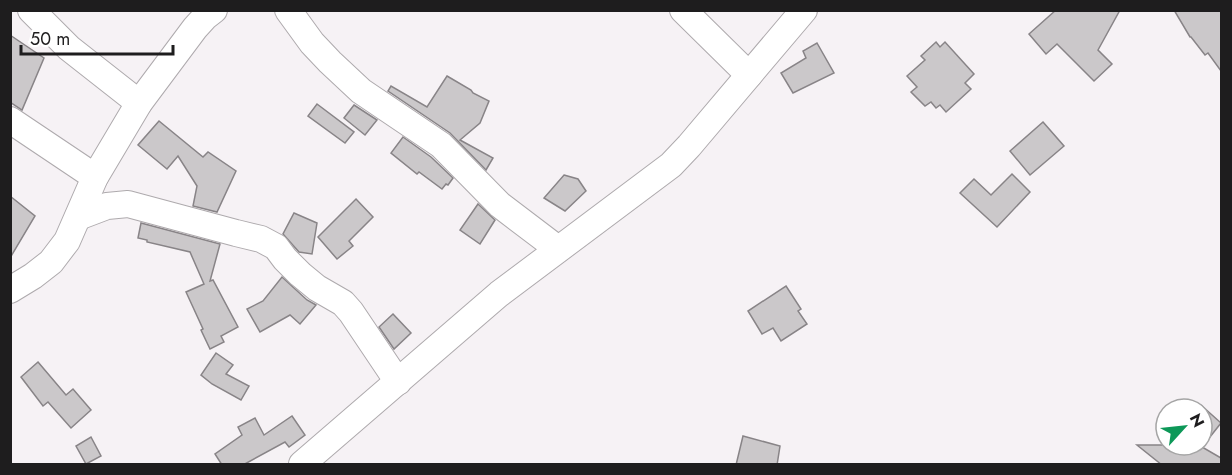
<svg xmlns="http://www.w3.org/2000/svg" width="1232" height="475" viewBox="0 0 1232 475" font-family="Jost,sans-serif">
	<style>
		.building { fill: #cbc8ca; stroke: #888487; stroke-width: 1.5 }
		.lines { fill: none; stroke-linecap: round; stroke-linejoin: round }
		.minor-casing { stroke: #aeaaad; stroke-width: 28 }
		.minor { stroke: #fff; stroke-width: 26 }
	</style>
	<rect width="100%" height="100%" fill="#f6f2f5"/>
	<g class="building">
		<polygon points="1056,10 1120,10 1098,50 1112,64 1094,81 1057,44 1046,54 1029,34"/>
		<polygon points="1174,10 1221,10 1221,71 1208,53 1205,55 1191,37 1190,37"/>
		<polygon points="10,35 44,58 22,110 10,102"/>
		<polygon points="936,42 940,47 945,42 974,74 965,83 971,89 946,112 940,105 936,108 931,102 925,106 911,92 917,87 907,76 925,60 921,56"/>
		<polygon points="817,43 834,73 793,93 781,73 806,58 803,51"/>
		<polygon points="447,76 471,90 473,93 489,101 480,123 460,140 493,158 486,170 450,133 388,91 391,86 427,107"/>
		<polygon points="317,104 354,132 345,143 308,116"/>
		<polygon points="354,105 377,120 365,135 344,118"/>
		<polygon points="159,121 203,157 208,152 236,171 217,212 193,206 197,186 178,156 167,169 138,145"/>
		<polygon points="1043,122 1064,146 1030,175 1010,151"/>
		<polygon points="403,137 431,157 453,178 448,185 446,184 442,189 419,172 417,174 391,153"/>
		<polygon points="1012,174 1030,192 997,227 960,193 974,179 991,195"/>
		<polygon points="564,175 578,179 586,191 565,211 544,198"/>
		<polygon points="10,196 35,216 10,258"/>
		<polygon points="356,199 373,217 349,241 353,246 337,259 318,237"/>
		<polygon points="478,204 495,220 480,244 460,230"/>
		<polygon points="294,213 317,223 312,254 299,252 283,234"/>
		<polygon points="141,223 220,244 210,281 213,280 238,327 221,336 224,342 210,349 201,330 203,329 186,292 204,284 190,252 147,242 147,240 138,238"/>
		<polygon points="282,277 307,300 316,305 300,324 290,315 260,332 247,309 263,301"/>
		<polygon points="786,286 801,309 798,311 807,324 781,341 773,328 762,334 748,311"/>
		<polygon points="393,314 411,333 394,349 379,327"/>
		<polygon points="216,353 233,365 226,374 249,386 241,400 212,384 201,375"/>
		<polygon points="38,362 66,395 73,389 91,410 71,428 48,402 43,406 21,377"/>
		<polygon points="1202,406 1221,423 1202,447 1221,458 1221,465 1162,465 1137,445 1199,445 1202,447"/>
		<polygon points="292,416 305,435 289,447 285,442 243,465 222,465 215,454 242,435 238,427 255,418 264,435"/>
		<polygon points="743,436 780,446 777,465 736,465"/>
		<polygon points="91,437 101,456 86,464 76,446"/>
	</g>
	<g class="lines">
		<g class="minor-casing">
			<g id="minor">
				<polyline points="31,10 69,48 139,103"/>
				<polyline points="288,10 312,43 330,62 361,91 441,145 500,205 558,249"/>
				<polyline points="683,10 749,75"/>
				<polyline points="10,120 95,177"/>
				<polyline points="78,217 107,206 128,204 236,233 261,239 276,247 285,259 300,274 317,288 343,303 351,312 398,382"/>
				<polyline points="10,290 33,276 51,262 67,241 95,177 139,103 195,28 205,17 214,10"/>
				<polyline points="302,464 499,294 671,165 689,146 804,10"/>
			</g>
		</g>
		<use href="#minor" class="minor"/>
	</g>
	<rect width="1232" height="475" fill="none" stroke="#1e1d1e" stroke-width="24"/>
	<g transform="translate(1184 427) rotate(63)"><circle r="28" fill="#ffffff" stroke="#a5a5a5" stroke-width="1.5"/>
	<path d="M0-4.5L10 22L0 15L-10 22Z" fill="#0d9858"/>
	<text y="-9" font-size="16" font-weight="bold" text-anchor="middle" fill="#1e1d1e">N</text>
	</g>
	<path d="M21 45v9h152v-9" fill="none" stroke="#1e1d1e" stroke-width="3"/>
	<text x="30" y="45" font-size="18" fill="#1e1d1e" stroke="#ffffff" stroke-width="4.5" paint-order="stroke">50 m</text>
</svg>
